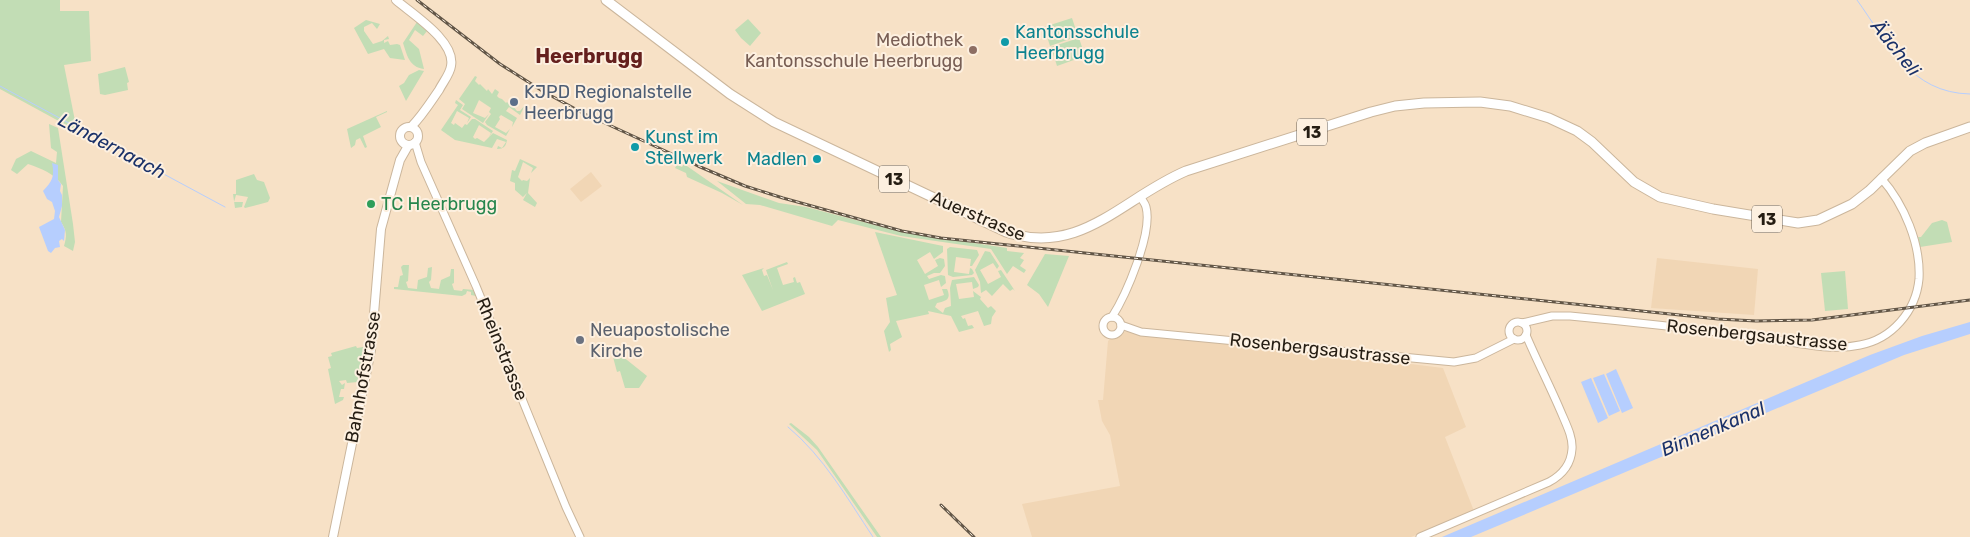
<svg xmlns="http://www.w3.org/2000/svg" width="1970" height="537" viewBox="0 0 1970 537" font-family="Rubik,sans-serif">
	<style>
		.built { fill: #f1d6b5 }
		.green { fill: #c2ddb5 }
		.water { fill: #b6cefe }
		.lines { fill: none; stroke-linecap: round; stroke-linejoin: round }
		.stream { stroke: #b6cefe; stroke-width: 1 }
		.tertiary-casing { stroke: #cbb69c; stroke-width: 9 }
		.secondary-casing { stroke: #cbb69c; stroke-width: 10 }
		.primary-casing { stroke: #cbb69c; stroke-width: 11 }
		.tertiary { stroke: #fff; stroke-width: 7 }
		.secondary { stroke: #fff; stroke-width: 8 }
		.primary { stroke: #fff; stroke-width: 9 }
		.rail-casing { stroke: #625647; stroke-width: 3 }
		.rail { stroke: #fdf0e0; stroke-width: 1; stroke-dasharray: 4; stroke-linecap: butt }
		.culture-dot { fill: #0f9aa8; stroke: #fdf0e0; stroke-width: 2 }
		.education-dot { fill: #8d6e63; stroke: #fdf0e0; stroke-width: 2 }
		.service-dot { fill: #5c6f8a; stroke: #fdf0e0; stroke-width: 2 }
		.leisure-dot { fill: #2e9e5b; stroke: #fdf0e0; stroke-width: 2 }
		.worship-dot { fill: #6b7280; stroke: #fdf0e0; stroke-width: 2 }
		.labels { text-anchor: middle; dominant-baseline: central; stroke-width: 4; stroke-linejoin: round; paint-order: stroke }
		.shield { fill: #fdf0e0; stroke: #665c50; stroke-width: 1 }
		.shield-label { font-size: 16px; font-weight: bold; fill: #251d13 }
		.culture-label { font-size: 18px; fill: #0d838f; stroke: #fdf0e0; text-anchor: start }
		.education-label { font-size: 18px; fill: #785e54; stroke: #fdf0e0; text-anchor: end }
		.service-label { font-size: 18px; fill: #4e5e75; stroke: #fdf0e0; text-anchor: start }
		.leisure-label { font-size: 18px; fill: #27864d; stroke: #fdf0e0; text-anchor: start }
		.street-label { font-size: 18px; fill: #251d13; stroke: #fdf0e0 }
		.worship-label { font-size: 18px; fill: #5b616d; stroke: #fdf0e0; text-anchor: start }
		.water-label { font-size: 19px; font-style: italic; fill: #1a3169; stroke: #fdf0e0 }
		.quarter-label { font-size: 20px; font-weight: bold; fill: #65201e; stroke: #fdf0e0 }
	</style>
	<rect width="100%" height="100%" fill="#f7e1c6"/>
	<g class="built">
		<polygon points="591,172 602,186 581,202 570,189"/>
		<polygon points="1657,258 1758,269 1754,315 1651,308"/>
		<polygon points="1135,331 1203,338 1443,368 1466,427 1445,437 1474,511 1411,537 1032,537 1022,504 1120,486 1110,435 1102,421 1098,400 1103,400 1108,341 1118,332"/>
	</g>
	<g class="green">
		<polygon points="0,0 60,0 60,11 89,11 91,61 64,65 77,131 0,89"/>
		<polygon points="1072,18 1078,36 1050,46 1044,27"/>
		<polygon points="748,19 761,33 750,46 741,38 735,30"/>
		<polygon points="366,20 380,24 377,29 372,23 364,27 364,31 373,44 382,41 388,36 389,39 384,40 384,43 388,41 390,45 397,44 400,45 405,60 390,58 384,49 368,54 354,28"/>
		<path d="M417,22l10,9 -4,5 -8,-6 -6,10 10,9 5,20c-15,-2 -17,-14 -21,-26z"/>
		<polygon points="1079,38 1085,56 1057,66 1051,47"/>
		<polygon points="125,67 129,82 127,83 128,90 105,95 100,94 98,74"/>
		<polygon points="419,70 424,71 406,101 399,86 404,83 409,75"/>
		<polygon points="475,76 477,77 475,81 479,85 480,84 487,91 488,89 492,94 495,89 499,92 497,96 499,98 502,99 506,103 507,102 511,106 512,105 517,111 520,111 525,105 520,115 509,107 506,111 517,118 512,127 513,122 501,115 499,117 500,119 495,127 506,133 510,129 506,136 487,125 485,122 491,114 489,112 491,108 479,100 473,113 485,118 489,114 483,123 462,109 465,104 459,99"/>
		<path d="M456,100l7,5 -3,5 11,7 -4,6 2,-5 -12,-7 -6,12 3,2 1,-2 7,5 3,-4 2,1 5,-6h3l18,12 -4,6 2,-4 -12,-8 -6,12 2,2 2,-1 7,4 9,-9 14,7c-1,6 -3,9 -10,9l1,-3 4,2 4,-6 -9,-3 -5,9 -37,-8 -14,-10 17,-25 -3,-2z"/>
		<polygon points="387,111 387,112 376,117 381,127 363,136 367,147 365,148 360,138 356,140 355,145 351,148 347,129"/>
		<path d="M49,124l9,4 15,96 2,18 -2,9 -9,-5c3,-10 3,-15 -3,-24l2,-36c-9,-13 -21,-17 -35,-22l-11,10 -6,-4 5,-11 15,-8 25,12 1,-11 -6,-4z"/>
		<polygon points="520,159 537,167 531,173 533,168 523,162 518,177 522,181 523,180 527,181 530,178 528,193 537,203 535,207 523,200 527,193 523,197 515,190 515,183 510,181 512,170 515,171"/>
		<polygon points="684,164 743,205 722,193 687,177 686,173 675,168 677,165 682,167"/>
		<polygon points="254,174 257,180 264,182 270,198 268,202 245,208 244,207 248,197 236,195 234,202 243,202 242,207 235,208 233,194 236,194 236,180"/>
		<polygon points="717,181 779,203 806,207 901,232 1007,248 1007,251 1024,253 1020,258 1024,260 1020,266 1026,270 1024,273 1013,266 1007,274 991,249 901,236 838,220 832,226 760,205 746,204"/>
		<polygon points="1942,220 1947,222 1952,242 1920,247 1918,237 1921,237 1932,223"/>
		<path d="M875,232l68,14v6l-9,7 -4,-7 -13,8 8,14 13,-8 -3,-6 5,-2 4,1 1,7 -5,7h-6l-7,3 2,3 12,-4 4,1 1,7 -5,4 -2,-7 -15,5 5,15 15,-5 -2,-6h5c5,11 -2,12 -10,14l-2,4 8,6 2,-5 6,-2 -1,-18 2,-8 22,-3 5,8 -1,2 -5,2 -1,-7 -16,2 3,15 15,-2 -1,-6 8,6 -1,2 8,9 3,-2 5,5 -4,6 -1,7 -7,2 -6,-15 -17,5 2,3 2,-1 3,8 4,-1 2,3 -15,4 -8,-16 -23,-5 1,3 -33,7 6,16 -12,7 1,6 -2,2 -5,-21 6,-9 -4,-24 11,-3z"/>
		<polygon points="950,247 977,250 979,255 972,266 970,266 971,259 956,257 954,272 969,274 970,268 972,269 974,273 972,275 953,277 948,275 947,249"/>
		<polygon points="985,251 990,252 999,266 997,269 993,263 980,270 988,284 1001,277 998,271 1001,270 1015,291 1013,289 1010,291 1003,284 992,296 986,290 981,293 980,282 975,270"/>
		<polygon points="1045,254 1069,256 1048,307 1039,294 1027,285"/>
		<polygon points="787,262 788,264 777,268 783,285 794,282 793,278 795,277 797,283 800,282 805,294 762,311 742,275 764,268 762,270 764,276 767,275 773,290 766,270"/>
		<polygon points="403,265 409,265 408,281 406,282 408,288 417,289 418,280 427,277 428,268 432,267 431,280 429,282 431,288 439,289 441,280 450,276 451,269 454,269 454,283 452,284 454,290 462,291 463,289 474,290 476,296 471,295 471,292 467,291 466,294 462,296 394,289 394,287 398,287 400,276 403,275 401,267"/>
		<polygon points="1845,271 1848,309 1825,311 1821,273"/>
		<polygon points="356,346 357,348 363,347 365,355 360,380 358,382 347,383 346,380 339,381 342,385 345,383 344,389 341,389 339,397 344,397 343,400 335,404 328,369 331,368 328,357 332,356 331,353"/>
		<polygon points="617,352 647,376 639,388 625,388 620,371 617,372 613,357"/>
		<polygon points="791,423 809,437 818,447 881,537 877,537 817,450 789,424"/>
	</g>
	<g class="water">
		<path d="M52,163l6,2v15l3,4 -1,7 2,4v11l-3,11 6,13 -1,11 -2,-2 -3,2 1,6 -5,1 -4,5 -3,-2 -9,-24 15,-8 1,-8 -3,-9 -5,-3 -4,-8c9,-10 12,-14 9,-28z"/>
		<polygon points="1970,322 1970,334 1904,355 1471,537 1442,537 1870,355 1922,336"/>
		<polygon points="1616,369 1633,408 1622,413 1606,374"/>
		<polygon points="1604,374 1620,411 1609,416 1593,378"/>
		<polygon points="1591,378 1608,418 1598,423 1581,382"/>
	</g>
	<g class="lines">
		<g class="stream">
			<path d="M1857,0c31,43 53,93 113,94"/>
			<polyline points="0,86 225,207"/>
			<path d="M788,427c36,30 59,71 85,110"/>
		</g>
		<g class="tertiary-casing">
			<g id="tertiary">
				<polyline points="415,142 421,162 476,286 566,507 580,537"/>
				<path d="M1112,317c14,-22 41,-84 34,-110 -1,-4 -4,-7 -6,-11"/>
				<circle cx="1112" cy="326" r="9"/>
				<circle cx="1518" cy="331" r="9"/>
				<path d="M1522,323l30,-7h18c63,6 126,13 188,21 33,4 70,15 102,8 32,-6 56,-34 59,-66 2,-35 -15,-75 -38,-101"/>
				<polyline points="1121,325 1141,332 1454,362 1476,358 1514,339"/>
				<path d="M1420,537l129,-55c13,-7 22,-17 23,-33 1,-12 -6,-25 -11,-37 -11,-26 -24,-51 -35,-77"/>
			</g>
		</g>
		<g class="secondary-casing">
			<g id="secondary">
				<path d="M396,0c16,14 60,41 55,66 -1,8 -8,16 -12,24 -9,13 -17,26 -28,37"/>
				<circle cx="409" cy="136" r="9"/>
				<polyline points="333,537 371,350 381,229 400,160 408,146"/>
			</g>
		</g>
		<g class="primary-casing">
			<path id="primary" d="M606,0l124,94 44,28 232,110c75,25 116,-34 180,-61l185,-59 24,-6 29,-3 56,-1 30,4 39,12 28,13 15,11 42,40 26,15 53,12 85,14 20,-3 34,-16 18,-14 40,-39 15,-8 45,-16"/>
		</g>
		<use href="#tertiary" class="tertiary"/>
		<use href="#secondary" class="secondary"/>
		<use href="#primary" class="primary"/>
		<g class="rail-casing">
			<g id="rail">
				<polyline points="417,0 500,64 544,92 583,113 698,166 745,186 783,198 902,231 941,238 1718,319 1756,321 1812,320 1970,300"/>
				<polyline points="941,505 974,537"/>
			</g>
		</g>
		<use href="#rail" class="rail"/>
	</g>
	<g class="culture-dot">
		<circle cx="1005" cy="42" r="5"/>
		<circle cx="635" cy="147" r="5"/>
		<circle cx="817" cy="159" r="5"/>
	</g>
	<circle class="education-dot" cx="973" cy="50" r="5"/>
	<circle class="service-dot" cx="514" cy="102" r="5"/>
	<circle class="leisure-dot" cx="371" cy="204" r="5"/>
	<circle class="worship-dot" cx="580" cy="340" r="5"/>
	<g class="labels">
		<g class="shield">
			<rect x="1297" y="118.5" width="30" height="27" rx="4"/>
			<rect x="879" y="165.5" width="30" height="27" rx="4"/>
			<rect x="1752" y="205.5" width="30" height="27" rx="4"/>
		</g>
		<g class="shield-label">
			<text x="1312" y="132">13</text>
			<text x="894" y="179">13</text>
			<text x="1767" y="219">13</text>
		</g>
		<g class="culture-label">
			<text x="1015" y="32">Kantonsschule<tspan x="1015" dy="21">Heerbrugg</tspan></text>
			<text x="645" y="137">Kunst im<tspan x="645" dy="21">Stellwerk</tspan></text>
			<text x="807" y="159" text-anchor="end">Madlen</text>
		</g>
		<g class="education-label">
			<text x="963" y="40">Mediothek<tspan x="963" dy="21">Kantonsschule Heerbrugg</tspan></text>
		</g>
		<g class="service-label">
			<text x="524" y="92">KJPD Regionalstelle<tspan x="524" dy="21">Heerbrugg</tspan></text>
		</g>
		<g class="leisure-label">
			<text x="381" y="204">TC Heerbrugg</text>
		</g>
		<g class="street-label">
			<text transform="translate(978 216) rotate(23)">Auerstrasse</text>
			<text transform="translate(1757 335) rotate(6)">Rosenbergsaustrasse</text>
			<text transform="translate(502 349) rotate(68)">Rheinstrasse</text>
			<text transform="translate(1320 349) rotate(6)">Rosenbergsaustrasse</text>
			<text transform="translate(363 377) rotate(-80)">Bahnhofstrasse</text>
		</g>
		<g class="worship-label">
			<text x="590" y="330">Neuapostolische<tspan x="590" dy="21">Kirche</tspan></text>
		</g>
		<g class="water-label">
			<text transform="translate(1896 48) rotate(51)">Äächeli</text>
			<text transform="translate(112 146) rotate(28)">Ländernaach</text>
			<text transform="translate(1713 429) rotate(-23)">Binnenkanal</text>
		</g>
		<g class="quarter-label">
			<text x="589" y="56">Heerbrugg</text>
		</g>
	</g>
</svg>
